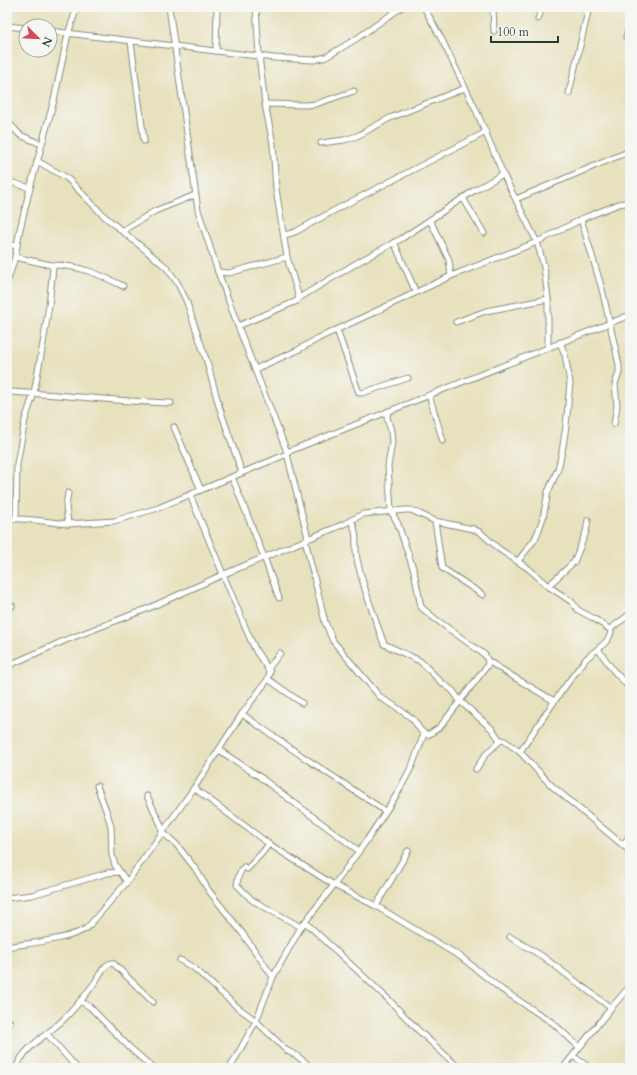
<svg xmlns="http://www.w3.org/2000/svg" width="637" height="1075" viewBox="0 0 637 1075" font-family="Cardo,serif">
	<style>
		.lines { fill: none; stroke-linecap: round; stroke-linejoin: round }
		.minor-casing { stroke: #848f79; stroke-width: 7 }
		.minor { stroke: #fff; stroke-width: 5 }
	</style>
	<rect width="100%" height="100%" fill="#f6f6f2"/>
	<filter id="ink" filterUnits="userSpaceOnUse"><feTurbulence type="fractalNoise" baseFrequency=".025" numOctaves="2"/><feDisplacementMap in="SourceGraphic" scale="8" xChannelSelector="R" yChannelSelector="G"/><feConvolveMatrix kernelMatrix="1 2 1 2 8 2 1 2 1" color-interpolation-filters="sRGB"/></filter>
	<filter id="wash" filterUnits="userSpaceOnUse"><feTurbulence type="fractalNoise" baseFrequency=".012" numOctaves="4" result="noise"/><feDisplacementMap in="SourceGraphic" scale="16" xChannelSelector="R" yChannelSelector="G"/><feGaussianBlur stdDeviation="0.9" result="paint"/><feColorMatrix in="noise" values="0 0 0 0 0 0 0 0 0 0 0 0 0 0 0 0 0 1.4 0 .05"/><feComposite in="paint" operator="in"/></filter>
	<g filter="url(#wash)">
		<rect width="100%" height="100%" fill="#e8e1be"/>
	</g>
	<g filter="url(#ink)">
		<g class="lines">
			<g class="minor-casing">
				<g id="minor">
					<polyline points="169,7 198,210 218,272 238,326"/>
					<polyline points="424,7 443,42 476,110 504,176 537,242 544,267 548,299 548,347"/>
					<polyline points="493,7 494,31"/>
					<polyline points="538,19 542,7"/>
					<polyline points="630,24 626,37 630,38"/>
					<polyline points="7,26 26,28"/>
					<polyline points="50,31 274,58 314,60 326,57 356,39 402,7"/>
					<polyline points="131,42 144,141"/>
					<polyline points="216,51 217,7"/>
					<polyline points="569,93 589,7"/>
					<polyline points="265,104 306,105 316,104 354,91"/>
					<polyline points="7,121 20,135 41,144"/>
					<polyline points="321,143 344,140 357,136 390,118 465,88"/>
					<polyline points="37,161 67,178 104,216 166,267 177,282 186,300 207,362 219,406 242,473"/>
					<polyline points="7,181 30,188"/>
					<polyline points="463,198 484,233"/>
					<polyline points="516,199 630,151"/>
					<polyline points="581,219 602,289 619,365 619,373 615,384 617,406 614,424"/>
					<polyline points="430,220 449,260 451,276"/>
					<polyline points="122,231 155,211 195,195"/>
					<polyline points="284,235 292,233 297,231 335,210 486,132"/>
					<polyline points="394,242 414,288"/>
					<polyline points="7,244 16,246"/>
					<polyline points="15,257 51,265 53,268 49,305 43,344 34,393 25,420 17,464 16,519"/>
					<path d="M51,265c28,0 48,9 72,21"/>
					<polyline points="218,272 229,273 287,257"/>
					<polyline points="7,283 15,257 20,229 30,188 54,100 68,34 77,7"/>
					<polyline points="299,298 360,261 401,239 475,190 503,174"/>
					<polyline points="456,322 486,311 548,299"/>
					<polyline points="337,330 359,393 362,393 408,378"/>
					<polyline points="255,369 296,351 319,338 451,276 537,242 586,217 619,204 630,202"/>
					<path d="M7,392c55,2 109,10 164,11"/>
					<polyline points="429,395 443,441"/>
					<polyline points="174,427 201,490"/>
					<polyline points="287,452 630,315"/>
					<polyline points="287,454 308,538"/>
					<polyline points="232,477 264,557 279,598"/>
					<polyline points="7,518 34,520 68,524 114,521 158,508 287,454 287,452 238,326 297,301 299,298 287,257 276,189 273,144 265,104 259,56 256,7"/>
					<path d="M351,520c8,15 3,24 6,39 6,29 17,57 27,85l36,17 21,21 12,9 7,10 32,28 7,10 6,2 15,11 32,34 78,65"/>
					<polyline points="435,521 442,568 483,595"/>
					<polyline points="68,524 66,506 68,493"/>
					<polyline points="305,540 325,622 333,641 381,698 393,705 413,719 421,731 428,735 440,727 487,666 488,661 485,655 434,618 421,607 414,571 398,524 391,511 388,466 392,442 391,431 387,417 388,411"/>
					<polyline points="518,561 535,539 538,532 543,518 548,492 558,469 562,452 566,426 570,383 565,355 560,342"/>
					<polyline points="548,586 574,562 586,532 588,520"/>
					<polyline points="7,605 12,606"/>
					<polyline points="611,630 610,629 630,614"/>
					<polyline points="598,649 613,670 630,688"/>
					<polyline points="488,661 512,676 554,701"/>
					<path d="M7,666l59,-26 83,-32 73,-33 122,-51 19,-10 43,-4h5l24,11 38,8 7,3 19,17 30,20 19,17 24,16 6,8 15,8 18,12c0,13 -17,20 -25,29 -24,30 -45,61 -66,93"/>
					<polyline points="268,669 280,653"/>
					<polyline points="268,679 302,703"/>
					<polyline points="242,714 302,756 385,811"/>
					<polyline points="424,734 412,766 397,794 367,840 334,885 376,906 461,957 501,989 553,1023 579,1047"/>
					<polyline points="219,750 263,779"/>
					<polyline points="476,769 486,754 501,740"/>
					<polyline points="261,778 359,851"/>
					<polyline points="97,786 107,813 111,826 112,855 115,865 127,882"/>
					<polyline points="194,788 269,844 334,885 301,927 273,977 256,1021 230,1068"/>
					<polyline points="147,796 161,825 162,832 176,844 195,868 209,891 243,934 273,977"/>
					<polyline points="623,845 630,835"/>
					<path d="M244,867c-5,5 -6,10 -7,18l15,15 49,27"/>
					<polyline points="247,869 262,853 269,844"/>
					<polyline points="7,898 32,895 107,873 119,872"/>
					<polyline points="376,906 408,851"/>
					<polyline points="305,922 388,999 418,1030 459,1068"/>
					<polyline points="510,937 542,956 611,1008"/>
					<path d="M7,947c22,-4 62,-7 80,-19l40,-46 67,-94 48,-74 26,-35 2,-7 -14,-21 -8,-17 -58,-139"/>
					<polyline points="180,960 194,968 236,1006 256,1021 286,1050 297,1056 306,1063"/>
					<polyline points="80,1001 90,1007 129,1047 153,1068"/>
					<polyline points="7,1025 10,1022"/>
					<polyline points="47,1034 77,1068"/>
					<polyline points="573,1056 590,1068"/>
					<path d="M16,1068c9,-22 30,-32 47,-48 11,-11 21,-23 30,-35 6,-7 10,-22 20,-22l40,39"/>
					<polyline points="563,1068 611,1008 630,986"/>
				</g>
			</g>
			<use href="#minor" class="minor"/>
		</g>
	</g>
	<rect width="637" height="1075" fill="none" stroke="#f6f6f2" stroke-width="24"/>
	<g transform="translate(38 38) rotate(114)"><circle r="19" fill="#f6f6f2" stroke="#a0aca6"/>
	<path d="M0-3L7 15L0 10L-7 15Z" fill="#d1495b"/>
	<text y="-6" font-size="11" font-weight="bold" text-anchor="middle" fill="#1f3d34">N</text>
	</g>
	<path d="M491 36v6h67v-6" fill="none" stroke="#1f3d34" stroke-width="2"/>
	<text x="497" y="36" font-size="12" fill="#1f3d34" stroke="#f6f6f2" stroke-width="3" paint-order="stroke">100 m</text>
</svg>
